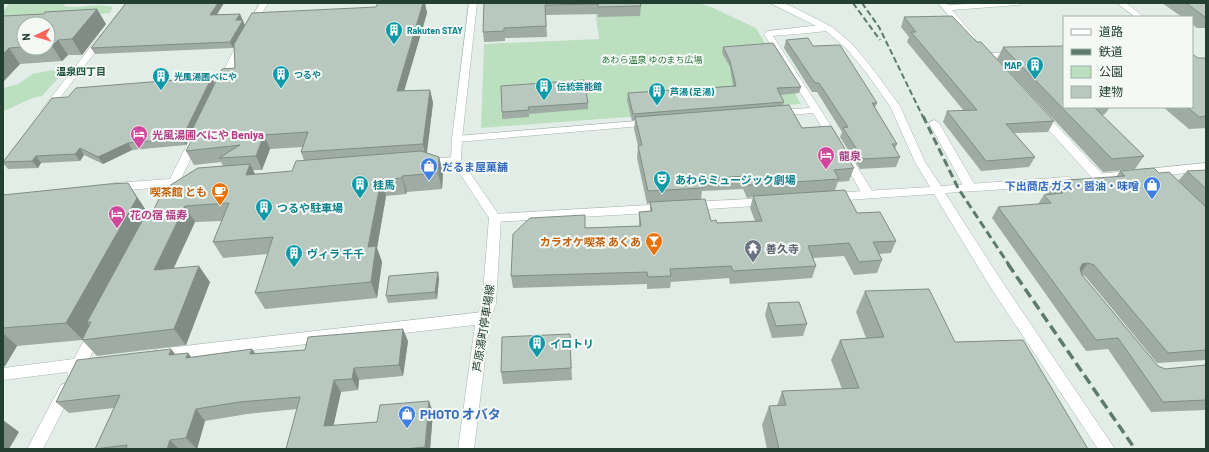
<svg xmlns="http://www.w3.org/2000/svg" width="1209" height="452" viewBox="0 0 1209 452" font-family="Barlow,'Noto Sans JP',sans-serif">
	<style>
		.green { fill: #bbdfbf }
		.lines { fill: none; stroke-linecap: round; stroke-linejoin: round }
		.service-casing { stroke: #a5b5ad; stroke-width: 1 }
		.minor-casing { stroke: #a5b5ad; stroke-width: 1 }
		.tertiary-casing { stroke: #a5b5ad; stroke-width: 1 }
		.secondary-casing { stroke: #a1b9ad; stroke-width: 1 }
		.service { fill: #fff; fill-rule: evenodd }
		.minor { fill: #fff; fill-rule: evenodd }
		.tertiary { fill: #fff; fill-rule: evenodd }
		.secondary { fill: #fff; fill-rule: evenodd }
		.rail-far2 { stroke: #5d7a6d; stroke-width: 2; stroke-dasharray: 6 3; stroke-linecap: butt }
		.rail-far1 { stroke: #5d7a6d; stroke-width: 3; stroke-dasharray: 8 4; stroke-linecap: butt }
		.rail { stroke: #5d7a6d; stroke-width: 3.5; stroke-dasharray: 10 5; stroke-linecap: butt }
		.wall { fill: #9eaca4; fill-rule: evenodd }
		.shaded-wall { fill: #818c86 }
		.building { fill: #b8c8bf; stroke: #818c86 }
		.labels { text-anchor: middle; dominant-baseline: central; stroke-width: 4; stroke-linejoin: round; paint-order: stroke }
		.far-culture-label { font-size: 9px; font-weight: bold; fill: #0d838f; stroke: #f4f9f5; text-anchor: start }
		.far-park-label { font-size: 9px; fill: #2b773c; stroke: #f4f9f5 }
		.far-neighbourhood-label { font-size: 10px; font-weight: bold; fill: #1d523c; stroke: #f4f9f5 }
		.hotel-label { font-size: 11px; font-weight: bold; fill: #b23c85; stroke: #f4f9f5; text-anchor: start }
		.shop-label { font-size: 11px; font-weight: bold; fill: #366cbe; stroke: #f4f9f5; text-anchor: start }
		.culture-label { font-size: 11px; font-weight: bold; fill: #0d838f; stroke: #f4f9f5; text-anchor: start }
		.food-label { font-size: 11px; font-weight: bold; fill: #c56008; stroke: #f4f9f5; text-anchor: end }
		.worship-label { font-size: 11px; font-weight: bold; fill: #5b616d; stroke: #f4f9f5; text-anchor: start }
		.street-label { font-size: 11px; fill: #223f32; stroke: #f4f9f5 }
		.near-shop-label { font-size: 13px; font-weight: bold; fill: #366cbe; stroke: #f4f9f5; text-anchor: start }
	</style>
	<rect width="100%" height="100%" fill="#e3ede7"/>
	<g class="green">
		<path d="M9,3h58l-4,3c17,3 33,-4 50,1l-3,6 -76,9 -31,6v-16z"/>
		<polygon points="594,3 698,3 711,7 756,28 801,104 481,128 484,44 599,39"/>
		<path d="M52,70l9,1 -1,5 -18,20c-14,1 -25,11 -39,15v-23l15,-4 15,-10z"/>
	</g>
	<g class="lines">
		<g class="service-casing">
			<polygon id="service" points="934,120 939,123 976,187 974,190 966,190 964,187 929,123"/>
		</g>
		<g class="minor-casing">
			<g id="minor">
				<polygon points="260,3 268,3 254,28 248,28 247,26"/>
				<polygon points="938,3 946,3 948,5 984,3 1023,3 1019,5 952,10 976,38 972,41 969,40"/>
				<polygon points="1117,3 1126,3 1144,17 1135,17"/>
				<path d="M812,26h17l4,3c-3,3 -51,6 -60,7l67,104 -5,3 -4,-1 -18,-29 -36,3 -5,-3 5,-3 33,-2 -46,-74 4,-3z"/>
				<polygon points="102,35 106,38 49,112 43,112 41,110 43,108 99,36"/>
				<polygon points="242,39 246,42 227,83 225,85 219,85 217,83 238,42"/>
				<polygon points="1015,52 1018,53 1019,55 1018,57 987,59 983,56 987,53"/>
				<polygon points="1040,111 1044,112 1103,175 1105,178 1103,181 1095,181 1036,116 1035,114 1036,112"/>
				<polygon points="649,120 654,123 653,125 457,142 452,139 457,136"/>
				<polygon points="195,136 200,139 181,179 185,182 183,185 178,186 170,201 162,201 160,198 166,187 114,191 110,190 108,187 110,184 114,183 170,179 190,139"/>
				<polygon points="845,152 850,155 874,194 872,197 864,197 862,194 840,155"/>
				<polygon points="456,157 460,158 461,160 460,162 425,165 421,164 420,162 421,160 425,159"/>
				<polygon points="483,312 488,314 490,318 488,322 483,324 158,361 153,359 151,355 153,351 158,349"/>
				<polygon points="95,327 100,329 102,333 89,359 91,364 89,368 83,370 79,378 74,380 69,378 67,372 3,380 3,368 74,359 90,329"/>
				<polygon points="66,383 71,385 73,390 43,449 27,449 61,385"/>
			</g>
		</g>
		<g class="tertiary-casing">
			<g id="tertiary">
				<polygon points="770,3 782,3 791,6 832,27 852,44 872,68 900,106 925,162 941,186 1067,177 1071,178 1073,181 1071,184 1067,185 945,193 999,277 1115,449 1098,449 989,285 934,194 832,201 828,200 826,197 828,194 832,193 930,187 915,162 890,106 866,72 846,48 826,31"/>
				<polygon points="1206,163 1206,171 1098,182 1094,181 1092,178 1094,175 1098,174"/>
				<polygon points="768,198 772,199 774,202 772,205 691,210 687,209 685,206 687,203 691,202"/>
				<polygon points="666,204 670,205 672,208 670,211 666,212 495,222 491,221 489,218 491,215 495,214"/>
			</g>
		</g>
		<g class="secondary-casing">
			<polygon id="secondary" points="469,3 477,3 462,139 461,160 501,218 496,304 490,318 474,449 458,449 476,318 482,304 489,218 451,160 452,139"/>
		</g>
		<use href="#service" class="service"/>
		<use href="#minor" class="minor"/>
		<use href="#tertiary" class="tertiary"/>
		<use href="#secondary" class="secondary"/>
		<g class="rail-far2">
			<polyline points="853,3 880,40"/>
			<polyline points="862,3 879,27 923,117"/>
		</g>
		<polyline class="rail-far1" points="923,116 958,188 1009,265"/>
		<polyline class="rail" points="1008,264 1135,449"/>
	</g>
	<g class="wall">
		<path d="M126,3h98l-7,11h23l5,11 131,-18 2,-4h47l2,10 -23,78 26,-1 3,13 -6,50 12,4 4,16 -1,16 -35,3 -1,2 -20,2 -9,52 5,14 -5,36 -112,11 -10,-16 13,-39 -45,4 -10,-16 9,-21 -27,1 -21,46 36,14 -24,63 -89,11 -15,-16 -65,6 -12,20 -2,1v-172l137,6 10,16 73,-51 -2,-4 -27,3 -8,-14 8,-16 -2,-4 -6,14 -54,5 -29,14 -19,-9 -4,6 -39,2 -3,5 -30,1 -5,-6v-1l212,-79 20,-15 -1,-22 -1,2 -138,6 -4,-6zM303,147l-2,5 3,8 -12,11 -37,3 -2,-4h9l8,-21z"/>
		<polygon points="484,3 640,3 641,6 640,16 598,17 598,14 546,15 547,37 505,38 505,41 484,42 483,32"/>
		<polygon points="1162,3 1206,3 1206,28 1197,28 1192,24 1192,17 1182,17"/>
		<path d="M3,16l103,8 -24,31h-14l-6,6 -42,3 -17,18zM24,24h24v24h-24z"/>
		<polygon points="904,17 977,42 1054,121 1048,132 1014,133 1035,157 1029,167 981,171 943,122 947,111 964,111 907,42 909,37 901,27"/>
		<polygon points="786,40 813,46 877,103 875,108 897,144 895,149 900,157 896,167 860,169 840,137 842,132 817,92 812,92 784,48"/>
		<path d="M723,47l78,40 -2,6 -19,2 4,7 -1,3 19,23 48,29 -1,3 5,8 -5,13 -11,1 -3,8 22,23 39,28 -5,12 -12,1 3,6 -5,13 -23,2 -10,-19 -31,2 3,8 -4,12 -82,6 -1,-6 -58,4 -1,6 -23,1v-5l-134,4 -2,-12 74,-48 54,-2v-14l11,-1v-8l-3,1 -10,-46 1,-12 -4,-17 1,-9 -3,1 -5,-21 1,-7 105,-7 -3,-19 -8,-14zM743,189l4,9 6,-1 -3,11 5,13 -38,2 -6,-2 -10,-22 1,-8z"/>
		<polygon points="1003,47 1064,107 1110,107 1105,114 1102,115 1144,156 1135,169 1103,172 997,59"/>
		<polygon points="1198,58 1206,58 1206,128 1189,129 1163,107 1192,107"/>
		<polygon points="501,86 588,103 588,109 529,114 529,117 502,119 502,112"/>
		<polygon points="1206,170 1206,360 1157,363 1085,276 1082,275 1158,366 1165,369 1206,365 1206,410 1151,412 1108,349 1086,351 992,218 998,207 1038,204 1044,195 1047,194 1046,192 1053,181 1116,177 1120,171 1159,173 1178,181 1187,171"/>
		<polygon points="438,272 439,279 437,299 388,303 386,296"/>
		<polygon points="865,291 955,342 1088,449 767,449 762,425 769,406 777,406 782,391 842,389 831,360 840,340 866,338 856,312"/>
		<polygon points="768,303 807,324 803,336 772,338 765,315"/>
		<polygon points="570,334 572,380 503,384 501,372"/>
		<polygon points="408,341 403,376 359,380 358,390 341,392 333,426 377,422 433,412 430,449 286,449 297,409 247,414 205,421 197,449 95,449 114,408 69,413 56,402 175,354 188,353 191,357 252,349 255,354"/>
	</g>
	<g class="shaded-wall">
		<polygon points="218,3 224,3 213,21 210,15"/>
		<polygon points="423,3 425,3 427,13 400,105 397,91"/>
		<polygon points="97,9 106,24 82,55 72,39"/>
		<polygon points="240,14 245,26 233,48 230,42 236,20"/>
		<polygon points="58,40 68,55 62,61 52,46"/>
		<polygon points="9,48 20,64 3,82 3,54"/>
		<polygon points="212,77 215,84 192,130 192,131 186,145 182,138"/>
		<polygon points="430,90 433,103 426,158 423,144"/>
		<polygon points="264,135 270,149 262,170 256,156"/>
		<polygon points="128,143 132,150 103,164 98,157"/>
		<polygon points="80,148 84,155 80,161 75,154"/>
		<polygon points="36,156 41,163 38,168 32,161"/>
		<polygon points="439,157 443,173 442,189 438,173"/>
		<polygon points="250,164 258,180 246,175"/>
		<polygon points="402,176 407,192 406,194 402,178"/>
		<polygon points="381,180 386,196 377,248 382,262 377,298 371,282 368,247"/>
		<polygon points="128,183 149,215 87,322 90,326 83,340 66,323"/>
		<polygon points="185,206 195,222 165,286 154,270"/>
		<polygon points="1088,263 1079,275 1074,276 1082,264"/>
		<polygon points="199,266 210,282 186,345 174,329"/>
		<polygon points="438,272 439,279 437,299 435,292"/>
		<polygon points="403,329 408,341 403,376 399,365"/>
		<polygon points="3,333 17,346 5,366 3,367"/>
		<polygon points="171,349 181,361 169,355"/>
		<polygon points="252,349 260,360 250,354"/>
		<polygon points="188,353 197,365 186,358"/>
		<polygon points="354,368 359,380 358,390 352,379"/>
		<polygon points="334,380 341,392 331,437 324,426"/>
		<polygon points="429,401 433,412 430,449 425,449 425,447"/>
		<polygon points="196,409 205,421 197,449 186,438"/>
		<polygon points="3,420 19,432 9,449 3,449"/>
		<polygon points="170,440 179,449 167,449"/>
	</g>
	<g class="building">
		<polygon points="126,3 218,3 210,15 240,14 236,20 243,20 230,42 91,48"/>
		<polygon points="378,3 423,3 397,91 430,90 423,144 301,152 308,132 264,135 256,156 219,158 240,145 186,151 197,129 192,130 222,69 235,68 234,44 252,13 376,7"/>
		<polygon points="484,3 640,3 641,6 598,7 598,4 545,5 546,26 504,28 504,31 483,32"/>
		<polygon points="1186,3 1206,3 1206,17 1205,17"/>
		<polygon points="97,9 72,39 58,40 52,46 48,46 48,24 24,24 24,47 9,48 3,54 3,16 44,14 45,12"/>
		<polygon points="952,16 977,42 981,42 1054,121 1006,124 1035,157 986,161 947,111 977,110 911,32 916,32 904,17"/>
		<polygon points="808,38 813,46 840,45 877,103 872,103 897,144 892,144 900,157 863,159 843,128 848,127 819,83 815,83 786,40"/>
		<polygon points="773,43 801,87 777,88 784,102 633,114 628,93 736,86 730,61 723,47"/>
		<polygon points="1064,46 1064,107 1094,107 1144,156 1112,159 1003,47"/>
		<polygon points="1192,54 1198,58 1206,58 1206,116 1199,117 1187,107 1192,107"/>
		<polygon points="212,77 182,138 128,143 98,157 80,148 75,154 36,156 32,161 3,162 52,98 68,97 76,88"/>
		<polygon points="584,80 588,103 528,107 529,110 502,112 501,86"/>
		<polygon points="789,105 802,128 831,126 850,157 847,157 854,168 834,170 839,179 749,185 746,176 700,179 703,188 648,191 638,146 642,145 635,117"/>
		<polygon points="421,151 439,157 438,173 402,176 402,178 381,180 368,247 376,246 371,282 255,293 273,237 213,242 229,203 185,206 154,270 199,266 174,329 82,340 91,322 87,322 147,212 150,217 164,189 198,168 250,164 246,175 292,171 296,161"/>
		<polygon points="1154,168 1159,173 1169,172 1206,207 1206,350 1168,353 1094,265 1088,263 1082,264 1080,269 1082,275 1158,366 1165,369 1206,365 1206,400 1163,402 1118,338 1096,340 998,207 1051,203 1044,195 1063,193 1053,181 1125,176 1120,171"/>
		<polygon points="1206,170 1206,189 1187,171"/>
		<polygon points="128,183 137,198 66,323 3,328 3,195 109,184"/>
		<polygon points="845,190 857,213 880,212 896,241 873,242 882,260 859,262 849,243 808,246 816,266 733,271 731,266 670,269 671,276 648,277 647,272 511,276 513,234 530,218 585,215 585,228 641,226 639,212 652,211 650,202 705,199 711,221 716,220 717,223 762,221 753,196"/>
		<polygon points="438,272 435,292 386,296 389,276"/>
		<polygon points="929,289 955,342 1023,340 1088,449 779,449 769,406 786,405 782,391 859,388 840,340 884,337 865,291"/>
		<polygon points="799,302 807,324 776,326 768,303"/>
		<polygon points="403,329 399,365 354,368 352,379 334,380 324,426 377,422 380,405 429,401 425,447 405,449 286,449 300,397 239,402 196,409 186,438 170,440 167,449 126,449 127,445 95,449 120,395 56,402 77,360 171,349 169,355 188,353 186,358 252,349 250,354 305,350 308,337"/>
		<polygon points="570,334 571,368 501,372 502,337"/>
	</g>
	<defs>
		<g id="building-pin" transform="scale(0.9)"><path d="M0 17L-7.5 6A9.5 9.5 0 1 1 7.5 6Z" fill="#0f9aa8" stroke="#f4f9f5"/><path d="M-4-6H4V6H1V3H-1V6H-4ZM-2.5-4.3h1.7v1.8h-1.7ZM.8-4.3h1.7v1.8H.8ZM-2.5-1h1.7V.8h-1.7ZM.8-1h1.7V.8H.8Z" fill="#fff"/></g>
		<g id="hotel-pin" transform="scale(0.9)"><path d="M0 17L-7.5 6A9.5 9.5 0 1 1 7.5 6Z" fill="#d1479c" stroke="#f4f9f5"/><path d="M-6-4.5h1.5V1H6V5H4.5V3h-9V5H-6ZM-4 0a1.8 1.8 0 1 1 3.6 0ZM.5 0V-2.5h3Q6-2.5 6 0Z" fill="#fff"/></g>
		<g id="shop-pin" transform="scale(0.9)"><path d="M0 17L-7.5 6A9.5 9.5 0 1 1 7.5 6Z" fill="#3f7fe0" stroke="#f4f9f5"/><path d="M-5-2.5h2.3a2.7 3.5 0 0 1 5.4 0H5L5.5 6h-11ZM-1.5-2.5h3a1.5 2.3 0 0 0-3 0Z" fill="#fff"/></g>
		<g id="theatre-pin" transform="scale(0.9)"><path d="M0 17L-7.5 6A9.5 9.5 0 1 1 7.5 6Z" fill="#0f9aa8" stroke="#f4f9f5"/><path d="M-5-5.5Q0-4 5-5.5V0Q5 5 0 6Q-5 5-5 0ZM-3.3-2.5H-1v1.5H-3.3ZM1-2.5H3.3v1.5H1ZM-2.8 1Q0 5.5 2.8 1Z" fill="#fff"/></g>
		<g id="cafe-pin" transform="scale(0.9)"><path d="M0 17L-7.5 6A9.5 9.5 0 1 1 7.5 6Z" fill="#e8710a" stroke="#f4f9f5"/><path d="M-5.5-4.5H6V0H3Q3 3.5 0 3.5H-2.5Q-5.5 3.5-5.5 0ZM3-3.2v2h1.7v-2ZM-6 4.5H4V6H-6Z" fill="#fff"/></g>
		<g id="bar-pin" transform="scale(0.9)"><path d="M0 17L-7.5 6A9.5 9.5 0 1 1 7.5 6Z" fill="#e8710a" stroke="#f4f9f5"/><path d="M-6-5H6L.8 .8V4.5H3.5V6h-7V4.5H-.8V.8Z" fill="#fff"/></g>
		<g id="temple-pin" transform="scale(0.9)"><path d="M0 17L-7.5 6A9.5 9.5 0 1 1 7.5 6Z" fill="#6b7280" stroke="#f4f9f5"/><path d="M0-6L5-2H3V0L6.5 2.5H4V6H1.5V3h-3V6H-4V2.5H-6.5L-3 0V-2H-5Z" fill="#fff"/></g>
	</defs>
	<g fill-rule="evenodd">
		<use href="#building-pin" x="394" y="30"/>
		<use href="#building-pin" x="1035" y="65"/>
		<use href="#building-pin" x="281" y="74"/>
		<use href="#building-pin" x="161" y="76"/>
		<use href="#building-pin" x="544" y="86"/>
		<use href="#building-pin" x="657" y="91"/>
		<use href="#hotel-pin" x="139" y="134"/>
		<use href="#hotel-pin" x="826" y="155"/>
		<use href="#shop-pin" x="429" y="166"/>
		<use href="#theatre-pin" x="662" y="179"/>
		<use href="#building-pin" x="360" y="184"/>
		<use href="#shop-pin" x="1152" y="185"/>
		<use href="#cafe-pin" x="220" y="191"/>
		<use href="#building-pin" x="264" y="207"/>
		<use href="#hotel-pin" x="117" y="214"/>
		<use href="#bar-pin" x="654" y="241"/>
		<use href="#temple-pin" x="753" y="248"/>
		<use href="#building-pin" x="294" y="253"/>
		<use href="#building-pin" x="537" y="343"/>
		<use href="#shop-pin" x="407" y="414"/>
	</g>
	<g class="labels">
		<g class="far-culture-label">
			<text x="407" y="30">Rakuten STAY</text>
			<text x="1022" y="65" text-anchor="end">MAP</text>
			<text x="294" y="74">つるや</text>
			<text x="174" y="76">光風湯圃べにや</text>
			<text x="557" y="86">伝統芸能館</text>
			<text x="670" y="91">芦湯 (足湯)</text>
		</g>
		<g class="far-park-label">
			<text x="652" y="59">あわら温泉 ゆのまち広場</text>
		</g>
		<g class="far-neighbourhood-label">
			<text x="81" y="71">温泉四丁目</text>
		</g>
		<g class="hotel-label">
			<text x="152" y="134">光風湯圃べにや Beniya</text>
			<text x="839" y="155">龍泉</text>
			<text x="130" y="214">花の宿 福寿</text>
		</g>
		<g class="shop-label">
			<text x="442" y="166">だるま屋菓舗</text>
			<text x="1139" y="185" text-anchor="end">下出商店 ガス・醤油・味噌</text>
		</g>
		<g class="culture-label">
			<text x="675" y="179">あわらミュージック劇場</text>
			<text x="373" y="184">桂馬</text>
			<text x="277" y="207">つるや駐車場</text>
			<text x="307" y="253">ヴィラ 千千</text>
			<text x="550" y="343">イロトリ</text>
		</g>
		<g class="food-label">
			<text x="207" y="191">喫茶館 とも</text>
			<text x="641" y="241">カラオケ喫茶 あくあ</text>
		</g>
		<g class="worship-label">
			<text x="766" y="248">善久寺</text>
		</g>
		<g class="street-label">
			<text transform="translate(483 328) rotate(-81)">芦原湯町停車場線</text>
		</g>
		<g class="near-shop-label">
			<text x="420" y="414">PHOTO オバタ</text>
		</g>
	</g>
	<rect width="1209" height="452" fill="none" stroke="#223f32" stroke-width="8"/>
	<rect x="1063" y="16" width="130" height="92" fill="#f4f9f5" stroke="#a0afa7"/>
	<rect x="1071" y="29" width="20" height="6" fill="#ffffff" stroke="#a0afa7"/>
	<text x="1099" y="36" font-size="12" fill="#223f32">道路</text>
	<rect x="1071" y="49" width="20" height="6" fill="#5d7a6d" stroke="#a0afa7"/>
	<text x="1099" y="56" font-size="12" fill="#223f32">鉄道</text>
	<rect x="1071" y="66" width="20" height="12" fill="#bbdfbf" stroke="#a0afa7"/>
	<text x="1099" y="76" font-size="12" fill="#223f32">公園</text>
	<rect x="1071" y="86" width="20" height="12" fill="#b8c8bf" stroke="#a0afa7"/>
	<text x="1099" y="96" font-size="12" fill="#223f32">建物</text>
	<g transform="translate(36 36) rotate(265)"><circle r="19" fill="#f4f9f5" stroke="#a0afa7"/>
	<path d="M0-3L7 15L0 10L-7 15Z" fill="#f56559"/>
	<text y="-6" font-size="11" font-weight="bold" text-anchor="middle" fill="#223f32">N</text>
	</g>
</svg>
